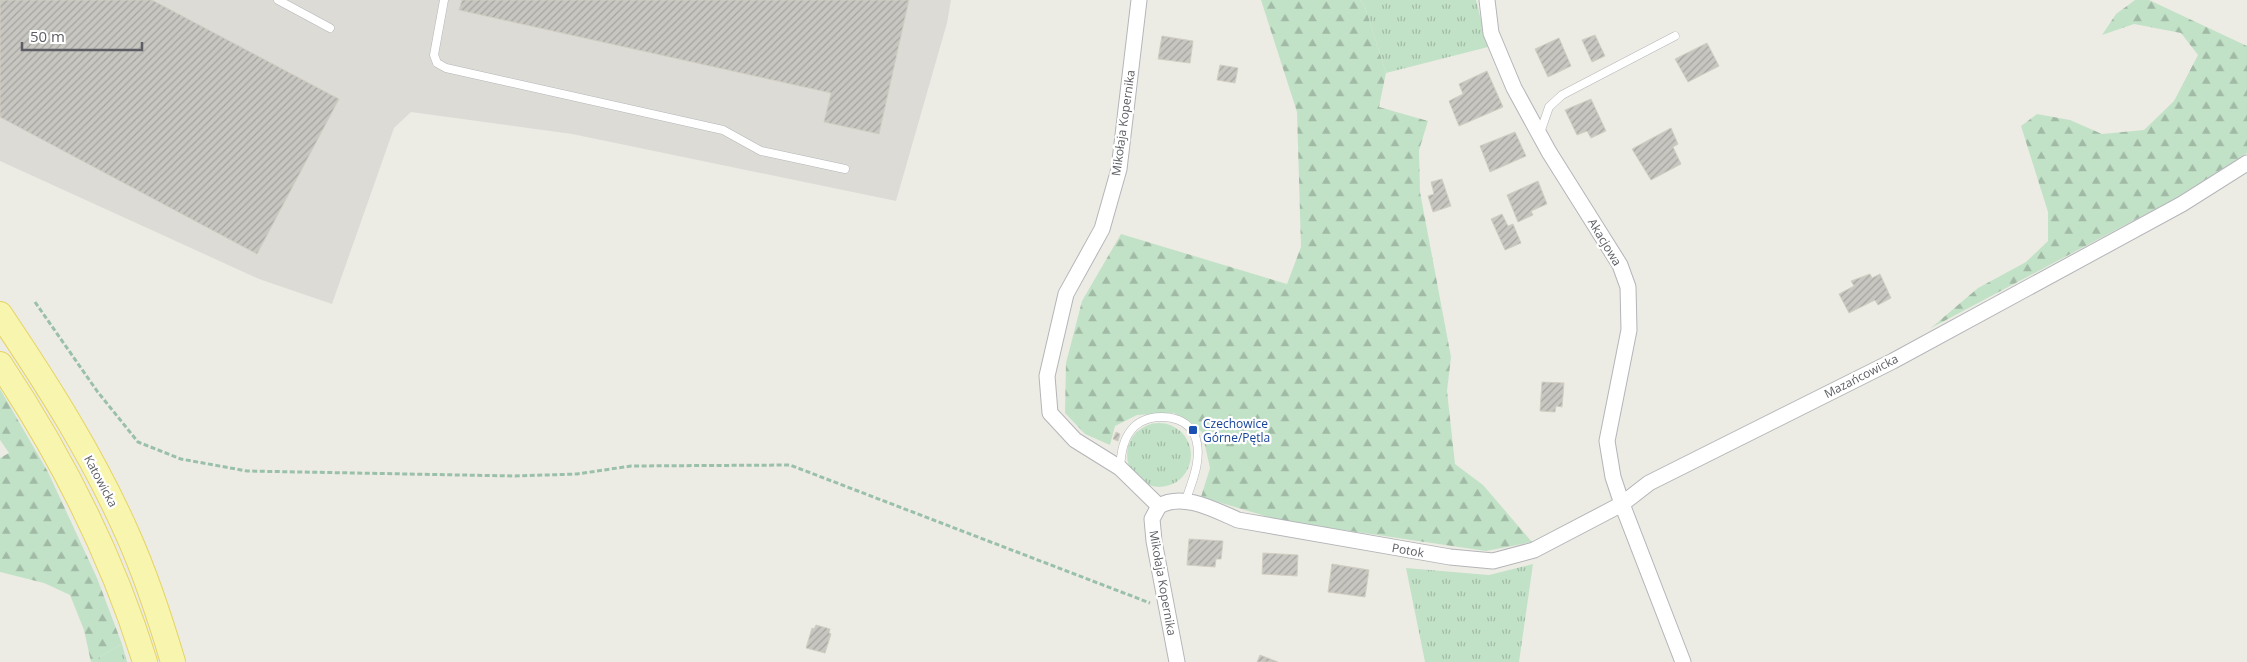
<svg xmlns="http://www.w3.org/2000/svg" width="2247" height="662" viewBox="0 0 2247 662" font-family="'Open Sans',sans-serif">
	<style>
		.industrial { fill: #dcdbd6 }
		.grass { fill: url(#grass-tufts) }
		.forest { fill: url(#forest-firs) }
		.building { fill: url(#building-hatch); stroke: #d1cec2 }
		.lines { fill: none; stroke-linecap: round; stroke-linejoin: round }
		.service-casing { stroke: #b4b5b9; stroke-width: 9 }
		.minor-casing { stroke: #b4b5b9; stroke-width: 17 }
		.primary-casing { stroke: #e5d365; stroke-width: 26 }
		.path { stroke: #9ac0aa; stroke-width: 3; stroke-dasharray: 5 2.5; stroke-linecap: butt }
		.service { stroke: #fff; stroke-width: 8 }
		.minor { stroke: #fff; stroke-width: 15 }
		.primary { stroke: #f8f6ae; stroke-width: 24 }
		.transit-dot { fill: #1a4fb4; stroke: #fff; stroke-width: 2 }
		.labels { text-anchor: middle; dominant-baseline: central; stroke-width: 4.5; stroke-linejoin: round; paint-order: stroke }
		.street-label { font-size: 12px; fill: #5c5e63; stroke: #fff }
		.transit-label { font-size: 12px; fill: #164399; stroke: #fff; text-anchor: start }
	</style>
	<defs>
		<pattern id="grass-tufts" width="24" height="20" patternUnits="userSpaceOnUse" patternTransform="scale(1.25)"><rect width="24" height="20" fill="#c2e2c7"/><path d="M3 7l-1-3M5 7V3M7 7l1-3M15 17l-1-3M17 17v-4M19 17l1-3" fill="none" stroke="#a1baa5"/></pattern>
		<pattern id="forest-firs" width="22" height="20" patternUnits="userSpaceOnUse" patternTransform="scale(1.25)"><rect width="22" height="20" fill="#c2e2c7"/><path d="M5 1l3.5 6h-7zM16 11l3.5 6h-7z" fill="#a1baa5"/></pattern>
		<pattern id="building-hatch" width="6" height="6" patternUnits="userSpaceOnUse" patternTransform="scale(1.25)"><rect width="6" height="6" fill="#c8c6c0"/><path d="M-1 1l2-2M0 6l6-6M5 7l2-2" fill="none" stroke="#a6a4a0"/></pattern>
	</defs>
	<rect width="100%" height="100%" fill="#edece4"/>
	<polygon class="industrial" points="0,0 951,0 947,23 896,201 572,134 411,112 394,128 332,304 259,279 0,161"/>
	<g class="grass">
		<polygon points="1360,0 1476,0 1488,47 1386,73 1365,7"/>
		<circle cx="1159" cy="455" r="32"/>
		<polygon points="1533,564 1519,662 1425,662 1406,568 1489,575"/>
		<polygon points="122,644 127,662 91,662"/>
	</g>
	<g class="forest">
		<polygon points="1261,0 1360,0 1365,7 1386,73 1379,107 1428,121 1419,150 1420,192 1451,357 1447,391 1455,464 1483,485 1532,542 1486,551 1282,521 1201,497 1210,468 1202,432 1174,413 1137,415 1115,426 1110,445 1085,434 1065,413 1066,363 1082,301 1121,234 1287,284 1301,247 1297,112"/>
		<polygon points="2135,0 2149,0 2247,46 2247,153 2176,198 1931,328 1978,288 2026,262 2048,241 2048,212 2021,126 2037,114 2070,120 2102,134 2144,130 2174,101 2198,55 2181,33 2134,24 2102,35 2116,14"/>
		<polygon points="0,389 48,472 97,578 122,644 91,662 84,630 70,595 44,583 0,572 0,458 9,453 0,440"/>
	</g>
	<g class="building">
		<polygon points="0,0 152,0 339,99 257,254 0,117"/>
		<polygon points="462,0 909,0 879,134 824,122 831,93 459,10"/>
		<polygon points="1595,35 1605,56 1592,62 1582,40"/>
		<polygon points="1162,36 1193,41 1190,63 1158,59"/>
		<polygon points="1559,38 1571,66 1548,77 1535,49"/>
		<polygon points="1707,43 1719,66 1688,82 1675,59"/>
		<polygon points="1220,65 1238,68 1235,83 1217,80"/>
		<polygon points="1487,71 1503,107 1459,126 1449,101 1463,94 1459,84"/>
		<polygon points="1591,99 1606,131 1591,138 1587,131 1577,135 1565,110"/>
		<polygon points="1671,128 1678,144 1673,147 1681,164 1651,180 1632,149"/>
		<polygon points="1515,132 1526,156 1490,172 1480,146"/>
		<polygon points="1442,179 1451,206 1433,212 1428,196 1434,194 1431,182"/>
		<polygon points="1538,181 1547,204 1531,211 1533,215 1518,222 1507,195"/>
		<polygon points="1502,214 1508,226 1513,224 1521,243 1505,250 1491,219"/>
		<polygon points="1870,274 1872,278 1880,274 1891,298 1878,305 1875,300 1849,313 1839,294 1854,286 1851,281"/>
		<polygon points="1542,382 1564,383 1562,407 1556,406 1555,412 1540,411"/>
		<polygon points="1116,432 1120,434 1118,441 1113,439"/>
		<polygon points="1189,539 1223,541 1221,559 1216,559 1215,567 1187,565"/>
		<polygon points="1263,553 1298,555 1297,576 1262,574"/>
		<polygon points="1332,564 1369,570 1365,597 1328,592"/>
		<polygon points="816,625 830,629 829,633 831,634 825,653 806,648 812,628 814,629"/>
		<polygon points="1260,655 1278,662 1257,662"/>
	</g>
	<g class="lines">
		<g class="service-casing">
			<g id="service">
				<polyline points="278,0 330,28"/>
				<polyline points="444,0 434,55 437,63 446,68 723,130 761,151 845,169"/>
				<polyline points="1540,133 1549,107 1562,95 1675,36"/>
				<path d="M1120,468c1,-15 3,-31 15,-42 17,-15 54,-12 61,13 6,21 -4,43 -11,63"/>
			</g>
		</g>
		<g class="minor-casing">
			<g id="minor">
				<polyline points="1139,0 1119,169 1102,229 1066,294 1047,376 1050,413 1075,440 1120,468 1159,506"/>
				<polyline points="1487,0 1491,33 1514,88 1549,152 1620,265 1628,287 1629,330 1607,441 1613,477 1622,504 1683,662"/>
				<path d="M1159,506c24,-14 56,4 79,14l212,37 43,4 41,-11 88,-46 27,-21 244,-122 289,-157 65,-41"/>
				<polyline points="1159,506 1152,519 1154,541 1177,662"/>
			</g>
		</g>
		<g class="primary-casing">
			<g id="primary">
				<path d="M0,314c47,70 93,142 127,219 19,42 33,85 46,129"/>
				<path d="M0,364c62,93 112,191 145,298"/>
			</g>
		</g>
		<polyline class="path" points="35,302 97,391 138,442 181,459 247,471 515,476 577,474 631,466 790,465 1150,603"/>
		<use href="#service" class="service"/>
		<use href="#minor" class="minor"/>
		<use href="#primary" class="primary"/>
	</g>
	<rect class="transit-dot" x="1188" y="425" width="10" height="10" rx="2.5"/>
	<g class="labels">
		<g class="street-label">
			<text transform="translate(1123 123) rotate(-82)">Mikołaja Kopernika</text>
			<text transform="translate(1605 242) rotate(59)">Akacjowa</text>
			<text transform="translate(1861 376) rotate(-27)">Mazańcowicka</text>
			<text transform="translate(101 481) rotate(62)">Katowicka</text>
			<text transform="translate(1408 550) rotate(10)">Potok</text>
			<text transform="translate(1163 583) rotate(80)">Mikołaja Kopernika</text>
		</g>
		<g class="transit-label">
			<text x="1203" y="423">Czechowice<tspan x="1203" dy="14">Górne/Pętla</tspan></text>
		</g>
	</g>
	<path d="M22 42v8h120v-8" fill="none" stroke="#5c5e63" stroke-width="2.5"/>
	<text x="30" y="42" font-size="15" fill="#5c5e63" stroke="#ffffff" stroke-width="4" paint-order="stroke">50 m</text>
</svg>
